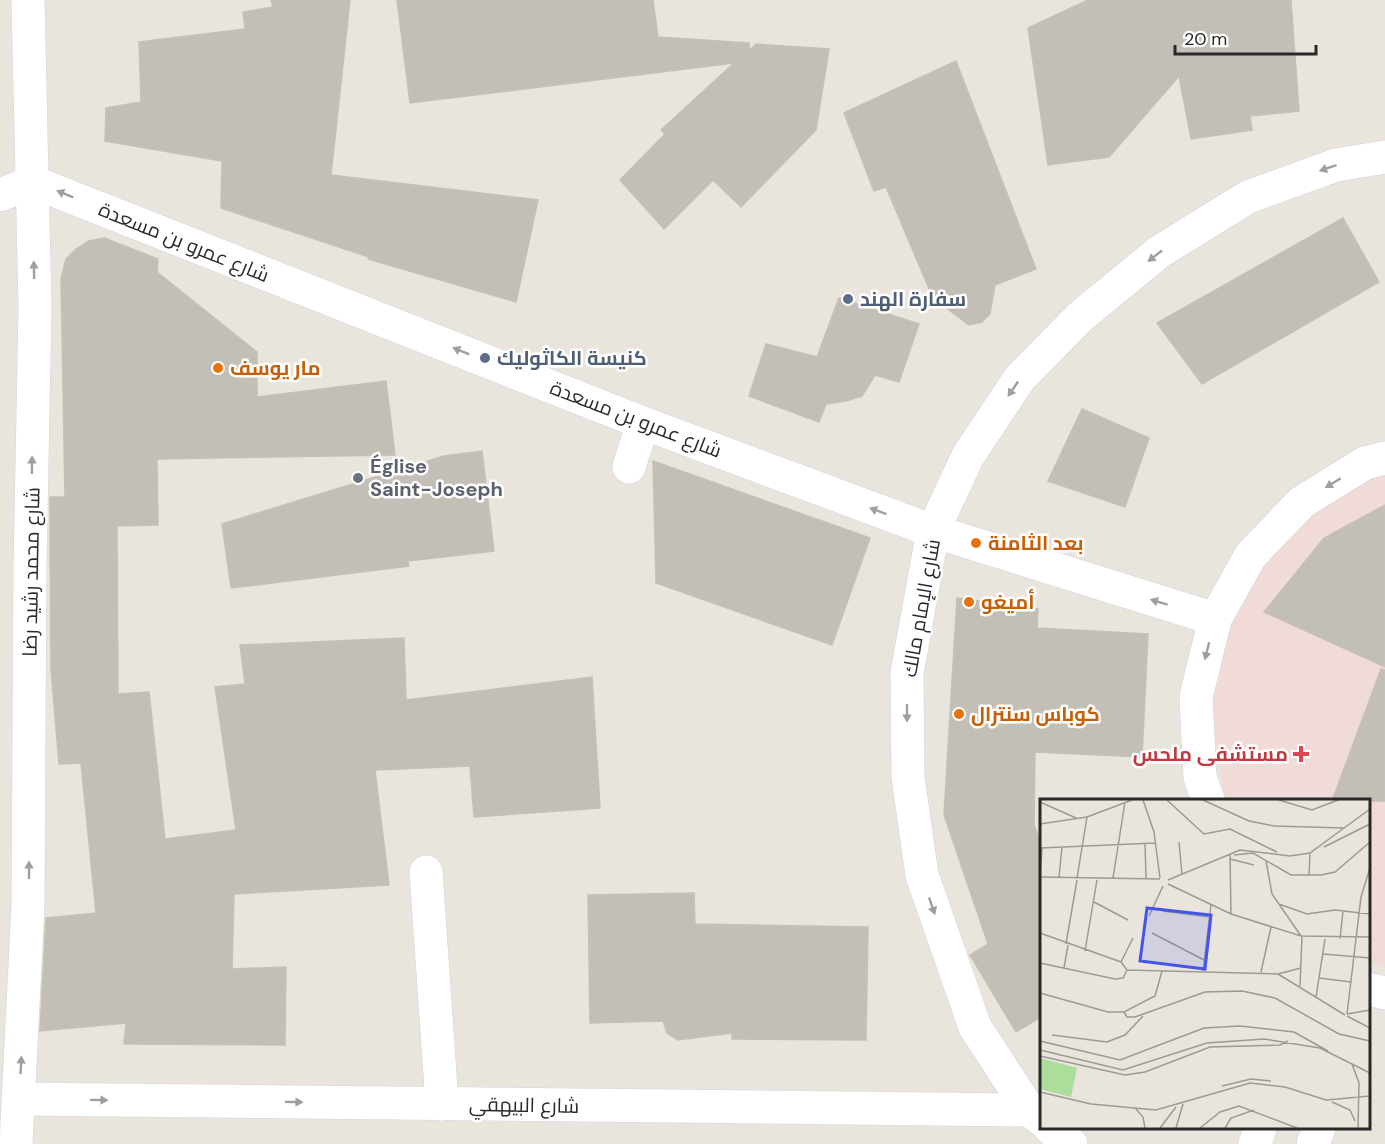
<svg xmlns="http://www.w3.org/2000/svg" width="1385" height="1144" viewBox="0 0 1385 1144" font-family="'DM Sans',Cairo,sans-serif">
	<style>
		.medical { fill: #f1dbd9 }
		.building { fill: #c3bfb7; stroke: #c5c1b6; stroke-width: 1.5 }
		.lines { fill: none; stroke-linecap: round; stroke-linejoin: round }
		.minor-casing { stroke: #d1d2e1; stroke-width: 34 }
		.minor { stroke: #fff; stroke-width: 33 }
		.oneway { fill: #9f9f9f }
		.service-dot { fill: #5c6f8a; stroke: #fff; stroke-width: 2 }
		.food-dot { fill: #e8710a; stroke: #fff; stroke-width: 2 }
		.worship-dot { fill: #6b7280; stroke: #fff; stroke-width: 2 }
		.health-dot { fill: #e0444e; stroke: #fff; stroke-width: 2 }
		.labels { text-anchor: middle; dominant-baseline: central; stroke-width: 5; stroke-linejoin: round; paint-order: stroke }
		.street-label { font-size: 20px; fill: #292929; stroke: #fff }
		.service-label { font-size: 20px; font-weight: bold; fill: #4e5e75; stroke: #fff; text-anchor: start }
		.food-label { font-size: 20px; font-weight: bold; fill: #c56008; stroke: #fff; text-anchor: start }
		.worship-label { font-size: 20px; font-weight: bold; fill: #5b616d; stroke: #fff; text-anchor: start }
		.health-label { font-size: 20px; font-weight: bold; fill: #be3a42; stroke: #fff; text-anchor: end }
		.inset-road { fill: none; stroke: #9d9a94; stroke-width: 1.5 }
		.view { fill: #4654ed; fill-opacity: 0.15; stroke: #4654ed; stroke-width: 3 }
		.inset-edge { fill: none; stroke: #292929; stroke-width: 3 }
	</style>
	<rect width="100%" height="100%" fill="#eae5dc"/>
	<polygon class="medical" points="1385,470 1385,968 1369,962 1368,800 1224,800 1212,708 1233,615 1283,535 1359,478"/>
	<g class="building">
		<polygon points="271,0 350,0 331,175 538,200 516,302 368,259 369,257 221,208 222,161 105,141 106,108 141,102 139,42 245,29 243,12 273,7"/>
		<polygon points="397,0 653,0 658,37 749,43 750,50 756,44 829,49 816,130 741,207 713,180 664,229 620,180 665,134 661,130 734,63 410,103"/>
		<polygon points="1088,0 1291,0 1299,111 1250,116 1252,130 1191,139 1179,76 1109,157 1048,165 1028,28"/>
		<polygon points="956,61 1036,269 995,285 990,314 982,322 969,325 933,298 886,187 874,191 844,113"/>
		<polygon points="1343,218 1379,282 1202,384 1157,323"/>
		<polygon points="104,238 158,259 157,272 257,352 257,397 386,381 395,455 157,459 158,525 117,526 118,694 149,692 165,839 236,830 215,687 245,684 240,645 404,638 406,700 592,677 600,808 474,817 470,766 375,770 389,885 234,894 232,969 286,967 285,1045 124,1044 126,1023 40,1031 46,918 96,913 81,763 59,764 51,669 50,528 50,497 65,497 61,279 66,259 76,249 89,241"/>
		<polygon points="839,298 919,324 899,382 875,375 862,396 846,401 826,404 819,422 749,396 766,344 817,357"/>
		<polygon points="1082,409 1149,438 1125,507 1048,481"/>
		<polygon points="482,451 494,551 408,561 409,566 231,588 222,524 444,456"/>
		<polygon points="653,461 870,538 832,645 656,583"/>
		<polygon points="1385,505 1385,667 1264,612 1324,538"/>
		<polygon points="957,598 1038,609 1037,628 1148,634 1142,757 1035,752 1034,825 1041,843 1041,1017 1016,1032 970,955 988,944 944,815"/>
		<polygon points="1381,669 1385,670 1385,801 1332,801"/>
		<polygon points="694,893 695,924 868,927 866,1040 732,1039 732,1033 678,1040 667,1033 663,1021 590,1023 588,895"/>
	</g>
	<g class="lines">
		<g class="minor-casing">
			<g id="minor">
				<polyline points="0,195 33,182 643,423 933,531 1215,619"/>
				<polyline points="629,467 643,423"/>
				<polyline points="1208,800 1200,777 1196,697 1215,619 1251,555 1302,502 1365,463 1385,458"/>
				<polyline points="426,872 442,1104"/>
				<polyline points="1368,989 1385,993"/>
				<polyline points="19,1099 1029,1110"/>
				<polyline points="1042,1120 1029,1110 975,1027 922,875 908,777 907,673 933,531 968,456 1020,378 1080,317 1159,252 1248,197 1336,165 1385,157"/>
				<polyline points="1050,1128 1071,1144"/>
				<polyline points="16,1144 28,905 30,568 35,307 28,0"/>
				<polyline points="1255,1144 1260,1128"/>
				<polyline points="1313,1144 1319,1128"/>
			</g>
		</g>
		<use href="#minor" class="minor"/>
	</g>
	<defs><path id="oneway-solid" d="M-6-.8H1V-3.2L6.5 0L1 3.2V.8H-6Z" transform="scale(1.5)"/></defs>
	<g class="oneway">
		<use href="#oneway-solid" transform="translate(1328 168) rotate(161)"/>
		<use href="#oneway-solid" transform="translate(65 194) rotate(-158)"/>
		<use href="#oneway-solid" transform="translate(1155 256) rotate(142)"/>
		<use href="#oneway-solid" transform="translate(34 270) rotate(-91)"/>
		<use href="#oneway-solid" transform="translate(461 351) rotate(-158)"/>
		<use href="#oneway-solid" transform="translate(1013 389) rotate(124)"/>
		<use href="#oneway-solid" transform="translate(32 465) rotate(-89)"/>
		<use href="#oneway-solid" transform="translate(1333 483) rotate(149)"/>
		<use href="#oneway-solid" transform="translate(878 511) rotate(-160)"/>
		<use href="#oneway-solid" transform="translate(1159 602) rotate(-163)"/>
		<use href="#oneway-solid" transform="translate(1207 651) rotate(104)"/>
		<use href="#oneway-solid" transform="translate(907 713) rotate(90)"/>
		<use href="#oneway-solid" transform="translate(29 870) rotate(-90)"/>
		<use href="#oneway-solid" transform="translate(932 906) rotate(71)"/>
		<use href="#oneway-solid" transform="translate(21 1065) rotate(-87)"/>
		<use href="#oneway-solid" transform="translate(99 1100) rotate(1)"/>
		<use href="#oneway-solid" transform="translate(294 1102) rotate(1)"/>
	</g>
	<g class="service-dot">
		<circle cx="848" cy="299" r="6"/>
		<circle cx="485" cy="358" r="6"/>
	</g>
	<g class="food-dot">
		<circle cx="218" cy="368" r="6"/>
		<circle cx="976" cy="543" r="6"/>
		<circle cx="969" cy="602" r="6"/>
		<circle cx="959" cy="714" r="6"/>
	</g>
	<circle class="worship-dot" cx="358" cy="478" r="6"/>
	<path class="health-dot" d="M1298 745h6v6h6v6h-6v6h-6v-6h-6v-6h6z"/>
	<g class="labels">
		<g class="street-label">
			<text transform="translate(184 242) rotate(22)">شارع عمرو بن مسعدة</text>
			<text transform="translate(636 419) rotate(21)">شارع عمرو بن مسعدة</text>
			<text transform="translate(31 572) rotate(-89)">شارع محمد رشيد رضا</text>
			<text transform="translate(921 608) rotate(-80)">شارع الإمام مالك</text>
			<text transform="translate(524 1105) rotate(1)">شارع البيهقي</text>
		</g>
		<g class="service-label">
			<text x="860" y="299">سفارة الهند</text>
			<text x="497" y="358">كنيسة الكاثوليك</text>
		</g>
		<g class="food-label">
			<text x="230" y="368">مار يوسف</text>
			<text x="988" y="543">بعد الثامنة</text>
			<text x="981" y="602">أميغو</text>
			<text x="971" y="714">كوباس سنترال</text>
		</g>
		<g class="worship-label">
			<text x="370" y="466">Église<tspan x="370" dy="23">Saint-Joseph</tspan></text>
		</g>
		<g class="health-label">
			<text x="1288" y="754">مستشفى ملحس</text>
		</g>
	</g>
	<g transform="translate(1040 799)">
		<rect width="330" height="330" fill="#eae5dc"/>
		<path d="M0,259l37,10 -6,29 -31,-8z" fill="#abdd9b"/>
		<path class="inset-road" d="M103,1l11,32 6,46M127,1l37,34 26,-5 47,23M163,1l46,21 25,5 70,2 26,-19M239,1l33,10 26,-10M0,3l36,16M0,25l47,-7 45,-17M139,43l3,33M105,45l1,34M284,48l46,-23M0,49l115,-5M190,55l1,60M194,56l19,-2 38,22h30l14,-3 35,-30M190,60l24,6M226,62l6,33 29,42M269,76l1,-22M0,77l2,-28M0,78l120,2M19,78l3,-30M37,79l10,-61M73,79l12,-76M128,81l72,-30 50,6 20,-3 34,-25M128,85l63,30 70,22 69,1M54,103l34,18M239,105l28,10 28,-4 35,4M123,112l47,6M109,117l14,-30M0,134l81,29 6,8M112,134l52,27M300,140l3,-28M26,145l11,-64M45,152l12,-71M283,155l47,4M81,163l12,-24M0,164l75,16 8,-1 4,-8M24,169l4,-23M87,171l151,4 67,41M163,172l8,-66M221,173l10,-45M238,175l23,-6M279,179l32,4M260,187l2,-50M0,194l68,19h16l31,-16 7,-25M276,198l9,-58M84,213l3,5h8l70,-25 37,-1 33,7 64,36 31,7M307,215l14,-117 9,-29M307,215l23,-4M307,217l23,12M12,236l55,7 18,-7 18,-19M0,242l80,19 84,-32 36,-2 54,6 34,19M0,251l83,20 84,-27 57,-4 56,9 50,25M0,257l85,19 20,-3 65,-25 70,-2 8,-4M312,265l7,19 -1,45M182,287l29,-7 20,2M0,293l51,12 65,6 94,-27 35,4 41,13 44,-4M292,303l18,8 5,11M95,309l8,9 2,11M120,329l16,-21M136,329l7,-24M160,329l20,-16 19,-6 58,22M185,329l6,-10 23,-8"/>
		<path class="view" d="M107,109l64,7 -6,54 -65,-8z"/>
		<rect width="330" height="330" class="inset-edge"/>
	</g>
	<path d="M1175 45v9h141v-9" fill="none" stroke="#292929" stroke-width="3"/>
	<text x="1184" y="45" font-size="18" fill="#292929" stroke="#ffffff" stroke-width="4.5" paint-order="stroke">20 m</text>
</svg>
